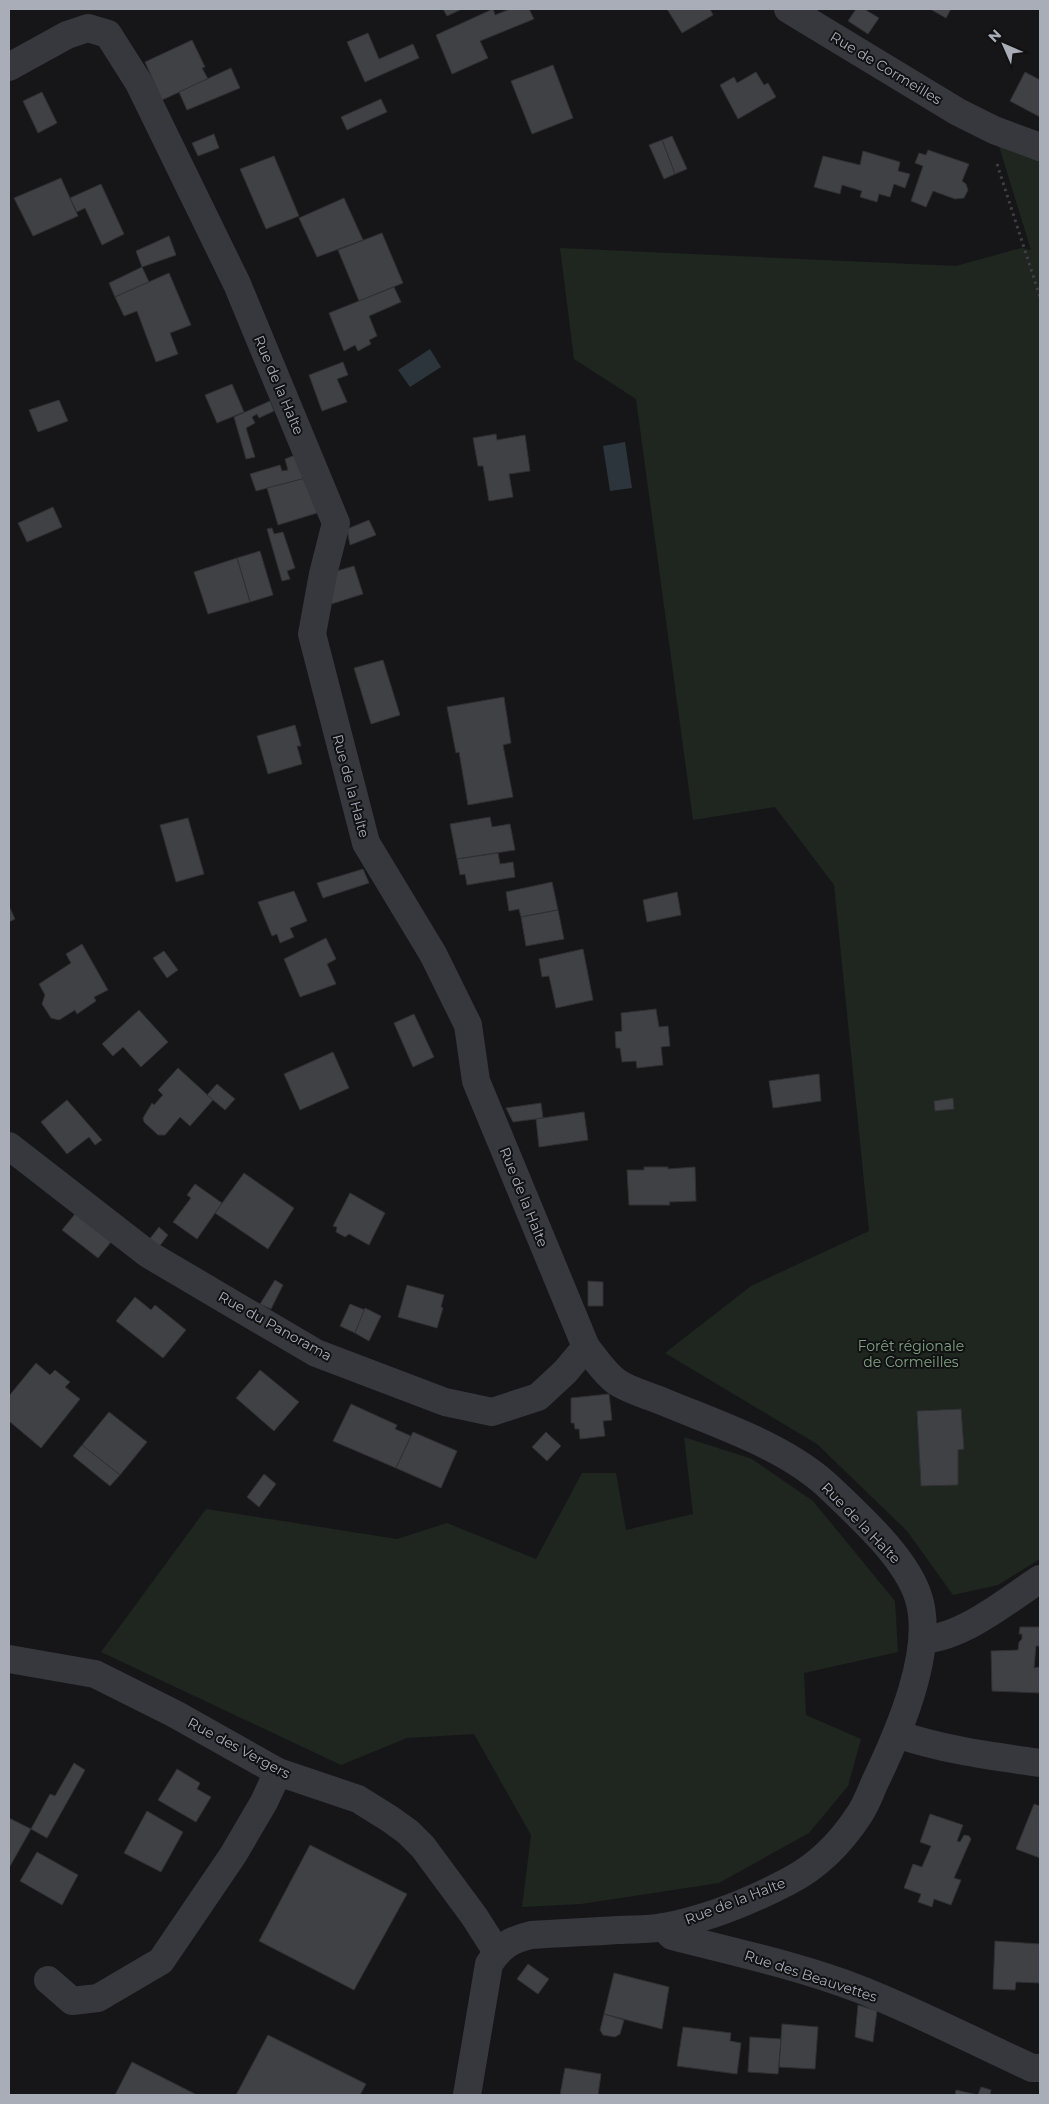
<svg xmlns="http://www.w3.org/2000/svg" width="1049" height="2104" viewBox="0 0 1049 2104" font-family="Montserrat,sans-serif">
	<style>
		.green { fill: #1e261f }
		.water { fill: #2c353c }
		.building { fill: #404145; stroke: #303034 }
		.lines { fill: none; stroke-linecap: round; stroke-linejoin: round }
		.path { stroke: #3d3f44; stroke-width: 3; stroke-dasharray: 2.5 4; stroke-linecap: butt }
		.minor { stroke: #37383d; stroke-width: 28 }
		.labels { text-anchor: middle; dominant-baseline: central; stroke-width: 4; stroke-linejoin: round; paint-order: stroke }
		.street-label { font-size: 14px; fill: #a8adb8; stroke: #111113 }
		.park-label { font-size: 14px; fill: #7fa381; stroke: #111113 }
	</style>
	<rect width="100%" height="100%" fill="#161618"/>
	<g class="green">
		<polygon points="994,130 1040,147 1040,1559 998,1585 953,1595 907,1531 817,1444 665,1353 751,1286 869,1231 834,885 775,807 693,820 636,399 574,359 560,248 956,266 1021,248 1031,250"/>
		<polygon points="684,1437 752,1459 813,1501 895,1601 898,1652 804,1673 806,1715 861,1739 848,1786 809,1833 719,1883 581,1904 522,1907 531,1835 474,1734 407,1738 341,1765 101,1652 206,1509 397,1539 447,1523 536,1559 582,1473 616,1473 626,1530 693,1514"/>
	</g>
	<g class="water">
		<polygon points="430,349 441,367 410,387 398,370"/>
		<polygon points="625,442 632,488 610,491 603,446"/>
	</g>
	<g class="building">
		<polygon points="443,9 462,9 447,16"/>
		<polygon points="493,9 495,15 510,9 529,9 534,19 480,41 488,58 452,74 436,35"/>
		<polygon points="667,9 710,9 713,15 682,33"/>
		<polygon points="856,9 864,9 879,18 868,34 848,21"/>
		<polygon points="930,9 951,9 946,18"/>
		<polygon points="368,33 379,59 413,44 419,58 365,82 347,42"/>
		<polygon points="192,40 205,67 202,68 208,79 162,100 145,62"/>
		<polygon points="553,65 573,118 532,134 511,81"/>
		<polygon points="231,68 240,88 187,110 179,92"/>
		<polygon points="756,72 764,85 768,83 776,97 738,119 720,85 734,77 737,83"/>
		<polygon points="1025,72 1040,80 1040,117 1010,101"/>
		<polygon points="42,92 57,123 38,133 23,101"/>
		<polygon points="381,99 387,112 347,130 341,117"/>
		<polygon points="214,134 219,148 198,156 192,143"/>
		<polygon points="672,136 687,169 675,174 662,140"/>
		<polygon points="662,140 675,174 664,179 649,145"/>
		<polygon points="928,150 969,164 962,181 966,184 968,190 964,198 955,199 933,191 926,207 911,201 923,166 915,163 919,153 926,155"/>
		<polygon points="863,151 900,162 898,171 910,174 905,188 894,184 890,197 879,194 877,202 860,197 862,191 842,185 840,194 814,187 823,156 860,165"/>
		<polygon points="274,156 299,216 266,229 240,169"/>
		<polygon points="61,178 78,216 33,236 14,198"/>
		<polygon points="101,184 124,234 102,245 85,208 77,212 70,198"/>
		<polygon points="344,198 363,240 317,257 299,218"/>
		<polygon points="382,233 403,283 359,301 338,250"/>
		<polygon points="169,236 176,255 142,267 136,251"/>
		<polygon points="142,267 149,282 115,297 109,283"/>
		<polygon points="169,273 191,325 170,333 178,354 156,362 137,311 124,316 115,297"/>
		<polygon points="394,287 401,302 369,316 377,336 369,340 371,344 358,351 355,345 344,351 329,313"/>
		<polygon points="343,362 348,375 337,379 347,402 322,411 309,375"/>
		<polygon points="232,384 244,412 217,423 205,395"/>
		<polygon points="59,400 68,421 38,432 29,410"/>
		<polygon points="270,401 274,411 259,418 257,414 252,417 255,423 246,428 255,457 246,459 234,417"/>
		<polygon points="496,434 497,440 525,435 530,471 509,474 513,497 489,501 483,466 478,466 473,438"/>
		<polygon points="298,454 306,478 256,491 250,474 280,465 282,471 288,470 285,459"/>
		<polygon points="306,478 317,513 278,525 267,488"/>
		<polygon points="53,507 62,527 27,542 18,523"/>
		<polygon points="369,520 376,535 350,545 347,529"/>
		<polygon points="272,528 274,534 283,532 295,568 287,571 290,579 282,581 267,529"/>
		<polygon points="260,551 273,595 250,602 237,558"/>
		<polygon points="237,558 250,602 208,614 194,572"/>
		<polygon points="354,566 363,594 325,606 337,571"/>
		<polygon points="383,660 400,715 371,724 354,668"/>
		<polygon points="504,697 511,743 503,745 513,797 468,805 459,752 456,753 447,707"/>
		<polygon points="295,725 301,746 297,746 302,764 268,774 257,736"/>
		<polygon points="490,817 492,827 510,824 515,850 457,859 450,824"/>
		<polygon points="188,818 204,874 176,882 160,825"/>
		<polygon points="498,853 500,864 513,862 515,877 467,885 465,874 460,875 457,859"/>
		<polygon points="363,869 369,883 323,898 317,883"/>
		<polygon points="552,882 558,910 521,917 519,909 509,911 506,892"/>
		<polygon points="294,891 307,921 290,928 294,937 280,943 277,934 272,936 258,902"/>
		<polygon points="677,892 681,915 647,922 643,900"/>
		<polygon points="9,906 15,919 9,922"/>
		<polygon points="558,910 564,939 526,946 521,917"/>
		<polygon points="326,938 336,959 327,964 336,984 300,997 284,959"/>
		<polygon points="82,944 108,990 94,997 96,1001 77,1014 75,1010 59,1020 51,1018 42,1004 45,995 39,984 71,963 66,954"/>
		<polygon points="583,949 593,1000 556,1008 549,976 542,977 539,959"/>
		<polygon points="164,951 178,970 167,978 153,958"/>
		<polygon points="656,1009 659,1027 668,1026 670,1046 661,1047 663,1065 637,1068 636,1061 622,1062 620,1048 616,1048 615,1032 622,1031 621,1013"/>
		<polygon points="139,1010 168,1042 141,1067 123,1047 113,1056 102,1044"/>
		<polygon points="414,1014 434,1057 413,1067 394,1023"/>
		<polygon points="333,1052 349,1088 300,1110 284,1074"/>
		<polygon points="178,1068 213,1100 190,1126 180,1117 165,1135 158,1135 144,1122 143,1118 152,1103 154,1105 163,1095 158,1090"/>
		<polygon points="819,1074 821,1101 773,1108 769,1081"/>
		<polygon points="217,1084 235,1099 225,1110 207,1095"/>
		<polygon points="953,1098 954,1109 935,1111 934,1101"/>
		<polygon points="67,1100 102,1140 95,1145 89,1137 67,1154 41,1122"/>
		<polygon points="541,1103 543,1118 536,1119 513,1122 506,1108"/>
		<polygon points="584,1112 588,1140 539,1147 536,1119"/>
		<polygon points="644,1167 668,1167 668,1169 695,1167 696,1201 669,1202 670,1205 629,1205 627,1170 644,1170"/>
		<polygon points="244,1173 294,1208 268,1249 215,1213"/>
		<polygon points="195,1184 222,1203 197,1239 173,1222 191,1198 187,1195"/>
		<polygon points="350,1193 385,1213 369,1245 349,1234 345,1237 336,1232 337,1227 333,1226"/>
		<polygon points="75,1214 111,1242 98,1258 62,1230"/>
		<polygon points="159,1227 168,1235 158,1248 148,1241"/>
		<polygon points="275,1280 283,1285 271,1309 260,1304"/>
		<polygon points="588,1281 603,1282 603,1306 588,1306"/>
		<polygon points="407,1285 444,1295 441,1307 443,1308 437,1328 398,1317"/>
		<polygon points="135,1297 151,1310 155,1305 186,1330 163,1358 116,1321"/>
		<polygon points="350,1304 365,1310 355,1333 340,1326"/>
		<polygon points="365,1308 381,1316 369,1341 355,1333"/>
		<polygon points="36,1363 50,1375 55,1370 70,1382 65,1387 80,1399 41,1448 9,1421 9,1396"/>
		<polygon points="260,1370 299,1402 274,1431 236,1398"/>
		<polygon points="609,1394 612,1420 603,1421 605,1436 580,1439 579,1429 575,1429 574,1423 571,1423 571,1398"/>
		<polygon points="351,1404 397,1425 395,1429 411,1436 396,1468 333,1441"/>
		<polygon points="961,1409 964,1449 958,1450 958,1485 921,1486 917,1411"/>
		<polygon points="109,1412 147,1442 120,1475 82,1445"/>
		<polygon points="413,1432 457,1451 441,1488 396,1468"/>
		<polygon points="546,1432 561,1446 547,1461 532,1447"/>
		<polygon points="82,1445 120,1475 110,1486 73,1456"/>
		<polygon points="264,1474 276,1484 259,1507 247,1497"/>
		<polygon points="1020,1627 1040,1627 1040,1646 1036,1646 1034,1668 1039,1667 1040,1670 1040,1693 992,1691 991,1651 1018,1650 1019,1642 1022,1639 1022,1634 1019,1634"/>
		<polygon points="74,1763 85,1770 47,1838 31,1829 50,1794 55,1796"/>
		<polygon points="177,1769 200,1783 197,1789 211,1797 196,1822 158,1800"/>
		<polygon points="1034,1804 1040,1806 1040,1858 1016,1849"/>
		<polygon points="147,1811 183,1832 161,1872 124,1853"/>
		<polygon points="930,1814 963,1825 957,1841 960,1842 964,1835 969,1836 971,1839 954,1878 961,1880 951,1905 934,1899 932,1907 918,1902 921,1894 904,1888 913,1864 922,1867 931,1846 920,1842"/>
		<polygon points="9,1818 31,1829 9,1868"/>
		<polygon points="310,1845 407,1894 354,1990 259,1941"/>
		<polygon points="37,1852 78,1875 62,1905 20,1881"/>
		<polygon points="995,1941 1040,1944 1040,1983 1016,1982 1015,1990 993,1989"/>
		<polygon points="528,1964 549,1979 538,1994 517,1979"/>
		<polygon points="614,1973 669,1987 662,2029 604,2014"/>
		<polygon points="858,2005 877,2011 873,2042 855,2037"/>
		<polygon points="604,2014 624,2020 620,2034 615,2037 603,2035 600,2030"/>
		<polygon points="782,2024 818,2027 815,2069 779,2067"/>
		<polygon points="683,2027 731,2033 730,2041 741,2043 737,2074 677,2066"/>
		<polygon points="268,2035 366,2084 360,2095 236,2095"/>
		<polygon points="750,2037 781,2039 778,2074 748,2072"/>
		<polygon points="132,2062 197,2095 115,2095"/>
		<polygon points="565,2068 601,2074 598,2095 560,2095"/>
		<polygon points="981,2087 991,2090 990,2095 955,2095 956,2090 978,2095"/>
	</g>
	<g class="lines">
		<polyline class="path" points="997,164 1040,297"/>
		<g class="minor">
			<polyline points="788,9 958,112 994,130 1040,147"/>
			<path d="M9,67l58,-32 21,-7 20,6 31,49 98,201 99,239 -13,51 -11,60 54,209 67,111 35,71 8,56 110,266c9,11 19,27 31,35 11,8 33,14 47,20 55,23 124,45 167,87 30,29 74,68 87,107 18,53 -20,138 -43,186 -5,11 -9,23 -16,33 -17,26 -41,51 -70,66 -38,20 -83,38 -125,46 -15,3 -31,2 -46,3 -29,2 -58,3 -87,5 -21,5 -30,11 -42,29l-22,131"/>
			<polyline points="9,1146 148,1254 316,1353 445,1402 492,1412 538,1397 565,1372 586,1347"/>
			<path d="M923,1640c42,-4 82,-38 117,-61"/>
			<polyline points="9,1659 95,1674 175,1714 278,1772 358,1799 390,1819 408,1832 423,1847 474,1916 497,1952"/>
			<path d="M897,1734c46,16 95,22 143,29"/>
			<path d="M663,1927l9,9c62,16 127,30 187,53 59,23 116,53 173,79h8"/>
			<polyline points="48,1980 72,2001 98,1998 161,1961 233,1855 264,1802 278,1772"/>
		</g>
	</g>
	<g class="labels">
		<g class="street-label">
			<text transform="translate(886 68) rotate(31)">Rue de Cormeilles</text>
			<text transform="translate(279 385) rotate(67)">Rue de la Halte</text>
			<text transform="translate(351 786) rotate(75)">Rue de la Halte</text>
			<text transform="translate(524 1197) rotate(68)">Rue de la Halte</text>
			<text transform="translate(275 1326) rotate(29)">Rue du Panorama</text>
			<text transform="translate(861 1523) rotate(46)">Rue de la Halte</text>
			<text transform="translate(239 1748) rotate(28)">Rue des Vergers</text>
			<text transform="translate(735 1901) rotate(-21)">Rue de la Halte</text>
			<text transform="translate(811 1976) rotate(18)">Rue des Beauvettes</text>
		</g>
		<g class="park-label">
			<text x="911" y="1346">Forêt régionale<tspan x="911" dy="16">de Cormeilles</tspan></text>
		</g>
	</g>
	<rect width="1049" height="2104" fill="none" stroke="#a8adb8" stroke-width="20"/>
	<g transform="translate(1004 45) rotate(315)" stroke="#111113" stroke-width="4" paint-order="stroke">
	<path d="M0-4L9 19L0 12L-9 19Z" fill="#a8adb8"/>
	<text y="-8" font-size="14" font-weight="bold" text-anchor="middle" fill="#a8adb8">N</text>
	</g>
</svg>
